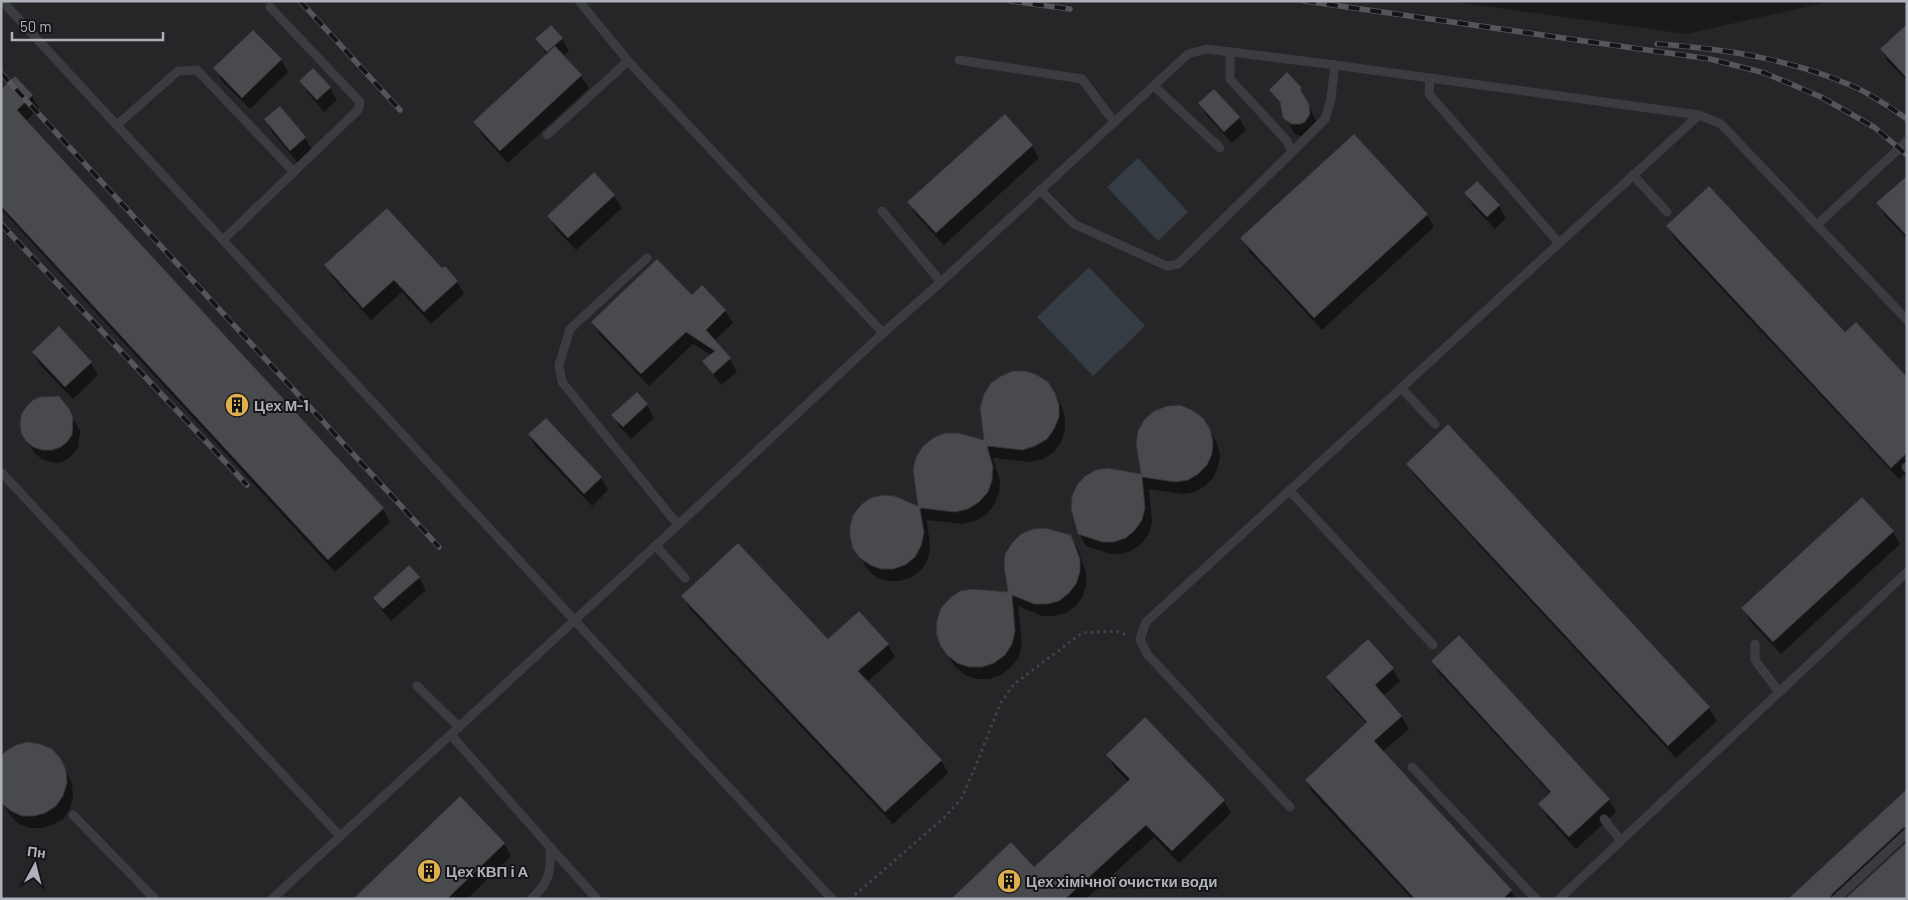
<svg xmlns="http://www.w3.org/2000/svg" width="1908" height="900" viewBox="0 0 1908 900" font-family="Barlow,sans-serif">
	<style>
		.built { fill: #262629 }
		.water { fill: #353c43 }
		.shadow { fill: #0007 }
		.building { fill: #494a4e; stroke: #343437 }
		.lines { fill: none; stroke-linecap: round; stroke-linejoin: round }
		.path { stroke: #414347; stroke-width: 3; stroke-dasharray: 2.5 4; stroke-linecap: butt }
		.lane { stroke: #3b3c40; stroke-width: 9 }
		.rail-casing { stroke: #54565b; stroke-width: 5.5 }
		.rail { stroke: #151517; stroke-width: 4; stroke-dasharray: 11; stroke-linecap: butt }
		.labels { text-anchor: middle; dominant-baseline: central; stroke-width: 4; stroke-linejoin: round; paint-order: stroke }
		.poi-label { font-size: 15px; font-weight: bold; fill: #aeb1ba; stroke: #151517; text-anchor: start }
	</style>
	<rect width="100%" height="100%" fill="#1a1a1c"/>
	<polygon class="built" points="1,1 1448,1 1686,34 1832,1 1907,1 1907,899 1,899"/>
	<g class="water">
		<polygon points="1138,158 1188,212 1158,241 1107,187"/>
		<polygon points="1089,267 1145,326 1093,376 1037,317"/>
	</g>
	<g class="shadow">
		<polygon points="1907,26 1907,81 1888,62 1881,49"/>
		<polygon points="562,39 569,51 563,56 581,76 589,88 508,163 482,135 475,122 547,55 537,40"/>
		<polygon points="281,60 288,72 250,109 222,81 215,68"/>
		<polygon points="1287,74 1301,89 1317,123 1303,137 1295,134 1282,113 1282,107 1271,90"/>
		<polygon points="15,78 32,96 39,108 26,121 383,509 390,522 335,572 1,209 1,90"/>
		<polygon points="300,81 330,88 337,100 324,112 308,93"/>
		<polygon points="1214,90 1239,118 1246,130 1232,143 1207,116 1199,103"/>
		<polygon points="280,108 305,138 312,150 298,163 272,132 265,119"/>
		<polygon points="1032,146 1039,158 944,245 916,215 909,203"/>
		<polygon points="1907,185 1907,239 1885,216 1878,204"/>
		<polygon points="1466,194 1499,206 1506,218 1495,229 1473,206"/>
		<polygon points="614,196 622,208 576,250 556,229 549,216"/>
		<polygon points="1427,215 1434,227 1322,330 1249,251 1242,239"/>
		<polygon points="1667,226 1845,334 1907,379 1907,472 1899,479 1675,239"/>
		<polygon points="326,266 442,270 445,268 457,282 464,294 431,324 402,292 371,320 333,278"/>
		<polygon points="692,297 725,311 733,323 714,341 730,359 737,372 721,385 704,362 711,355 693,344 649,386 600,335 593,323"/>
		<polygon points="59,328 91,363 98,375 73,399 40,365 33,352"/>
		<polygon points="637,393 647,405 654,418 631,439 620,427 613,415"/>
		<polygon points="1054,393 1062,407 1065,418 1065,430 1061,442 1054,452 1043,459 1030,462 993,458 1000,481 999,493 994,505 986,515 975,521 963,524 927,520 930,547 928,559 922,569 912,577 900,581 889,581 878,578 869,571 854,548 920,508 985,441"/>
		<polygon points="69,410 80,431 78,448 68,459 59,463 50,462 42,459 35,454 23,433"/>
		<polygon points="1448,426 1709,708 1717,721 1676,758 1415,476 1407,464"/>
		<polygon points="1209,429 1217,443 1220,455 1218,467 1213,478 1205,486 1195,492 1183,494 1149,489 1152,522 1149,533 1142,543 1133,550 1122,554 1110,554 1086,546 1079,533 1142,475"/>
		<polygon points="529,435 601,478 608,490 592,506 536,447"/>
		<polygon points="1893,532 1900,544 1781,654 1750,621 1743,608"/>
		<polygon points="1070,536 1078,549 1086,573 1086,585 1083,596 1076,606 1066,613 1054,616 1042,616 1018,606 1022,644 1019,657 1011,667 1001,675 989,679 977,679 965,675 955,667 941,644 1010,593"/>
		<polygon points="419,578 426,590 391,621 382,610 374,598"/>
		<polygon points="683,596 828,641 888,645 895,657 867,682 941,760 948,773 893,824 690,609"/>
		<polygon points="1459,637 1609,800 1616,812 1576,849 1547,817 1540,804 1551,794 1439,673 1432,661"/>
		<polygon points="1392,669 1400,681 1383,696 1401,716 1409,729 1382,752 1511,891 1516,899 1412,899 1313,793 1306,780 1367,724 1335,690 1328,677"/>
		<polygon points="1107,755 1224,801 1231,813 1179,863 1154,837 1086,899 953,899 1034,869 1129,782 1115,768"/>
		<polygon points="60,759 72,784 73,797 70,809 63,819 52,825 41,828 30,828 19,824 11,816 1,801"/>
		<polygon points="1907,791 1907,831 1835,899 1789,899"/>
		<polygon points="504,844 511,856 467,899 354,899"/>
	</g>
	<g class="building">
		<polygon points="1907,24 1907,78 1880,49"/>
		<polygon points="551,25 563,38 547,52 535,39"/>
		<polygon points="253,30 282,59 242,98 213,68"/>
		<polygon points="555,46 582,75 500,151 473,122"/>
		<polygon points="313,68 331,87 317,100 299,81"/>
		<polygon points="1287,72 1302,88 1300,89 1309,104 1310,114 1305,122 1300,124 1291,124 1283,118 1280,102 1269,90"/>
		<polygon points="15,76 33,95 17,110 384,508 328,560 1,206 1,89"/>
		<polygon points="1214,89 1240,117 1224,132 1198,103"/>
		<polygon points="280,106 306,137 290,151 264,119"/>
		<polygon points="1005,114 1033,145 936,233 907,202"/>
		<polygon points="1354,134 1428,214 1314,318 1240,238"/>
		<polygon points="594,172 615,195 568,238 547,216"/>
		<polygon points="1907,176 1907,236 1876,203"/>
		<polygon points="1477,181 1500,205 1487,217 1464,193"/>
		<polygon points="1709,186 1845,332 1856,322 1907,377 1907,453 1891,468 1666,226"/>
		<polygon points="387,208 442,268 445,266 458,281 424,312 394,280 363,308 324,265"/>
		<polygon points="657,259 692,295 702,285 726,310 706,330 731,358 713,374 702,361 715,351 686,332 641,374 591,322"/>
		<polygon points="59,326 92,362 65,387 32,352"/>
		<polygon points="1013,371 1026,371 1037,375 1048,382 1055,393 1059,405 1059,417 1054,429 1047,439 1035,446 1022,450 987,446 993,467 992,480 988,492 979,502 968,509 955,512 920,508 924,533 921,546 915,557 905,565 893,569 881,569 870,565 860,558 853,549 850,537 850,526 853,515 861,505 870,498 883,495 895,496 918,506 913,470 916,457 923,446 933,438 945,433 958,433 984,440 980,408 984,394 991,383 1001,376"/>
		<polygon points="637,392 648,404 623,427 611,415"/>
		<polygon points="59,396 70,410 73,418 72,435 67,442 61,447 52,450 42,450 33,447 26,441 21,433 20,424 21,415 26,407 33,400 40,397"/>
		<polygon points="1180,405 1192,410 1203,418 1210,429 1213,442 1212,454 1207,465 1198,474 1188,480 1175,482 1142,477 1145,508 1142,520 1135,530 1126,538 1114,542 1102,542 1078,534 1071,509 1072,496 1077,485 1085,476 1096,470 1108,468 1141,474 1136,444 1138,431 1144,420 1154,411 1167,406"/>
		<polygon points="546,418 602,477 584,494 528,434"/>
		<polygon points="1448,424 1710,707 1668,746 1406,464"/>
		<polygon points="1862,497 1894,531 1773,642 1741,608"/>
		<polygon points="1045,528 1071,535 1080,559 1080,572 1076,584 1069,593 1059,601 1047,604 1034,604 1012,595 1015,631 1012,644 1005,655 994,663 982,667 969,667 957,663 947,655 940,645 936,632 937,620 941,608 950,598 960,591 973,589 1008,592 1004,567 1005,554 1012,543 1021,534 1033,529"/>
		<polygon points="738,543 828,639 859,611 889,644 858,671 942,760 885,812 681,596"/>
		<polygon points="409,565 420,577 383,609 373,598"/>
		<polygon points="1459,635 1610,799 1569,837 1538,804 1551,792 1431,661"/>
		<polygon points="1368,639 1394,668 1375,685 1402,716 1374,741 1512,890 1503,899 1415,899 1305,780 1367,722 1326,677"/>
		<polygon points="1145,717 1225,800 1172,851 1146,825 1065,899 951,899 1011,842 1034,867 1115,793 1130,779 1106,755"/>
		<polygon points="27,742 40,744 52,749 61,759 66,770 67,783 63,796 56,806 45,813 34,816 22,816 11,811 1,803 1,756 6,751 16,745"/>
		<polygon points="1907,789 1907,827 1903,828 1832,894 1830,899 1788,899"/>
		<polygon points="460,796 505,843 447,899 353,899"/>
		<polygon points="1907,842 1907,899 1845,899"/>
	</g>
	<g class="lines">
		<polyline class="path" points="850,899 944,818 962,798 979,758 1000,704 1014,684 1082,633 1116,631 1126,635"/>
		<g class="lane">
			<polyline points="2,1 832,899"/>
			<polyline points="579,1 628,61 883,333"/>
			<polyline points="959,60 1082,79 1114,122"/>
			<polyline points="1430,78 1429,94 1559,243"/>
			<polyline points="1154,86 1220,148"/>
			<polyline points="117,125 178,71 197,70 294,172"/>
			<polyline points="547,135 628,61"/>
			<polyline points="1292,152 1325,119 1331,99 1335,65"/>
			<polyline points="1633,175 1667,212"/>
			<polyline points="1040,190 1074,224 1167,266 1178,264 1292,152 1287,141 1230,79 1230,52"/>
			<polyline points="882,211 941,282"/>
			<polyline points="1817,225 1907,141"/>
			<polyline points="223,240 358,110 360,102 270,7"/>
			<polyline points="647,258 570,329 559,365 562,382 678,525"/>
			<polyline points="1401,388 1435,424"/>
			<polyline points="1906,467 1907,468"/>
			<polyline points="1,472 340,836"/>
			<polyline points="1289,490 1433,645"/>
			<polyline points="656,546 685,578"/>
			<polyline points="1755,644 1755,660 1779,692"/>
			<polyline points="417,686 459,727"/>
			<path d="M451,735l99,112c1,25 0,35 -19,52"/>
			<polyline points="1412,767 1536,899"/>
			<polyline points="1290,807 1147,654 1140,639 1146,622 1699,115"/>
			<polyline points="73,815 155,899"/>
			<polyline points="1604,819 1621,841"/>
			<polyline points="550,847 597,899"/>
			<polyline points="272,899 678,525 883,333 941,282 1188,54 1207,49 1335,65 1699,115 1721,124 1907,320"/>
			<polyline points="1559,899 1907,572"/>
			<polyline points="1836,899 1907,833"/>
		</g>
		<g class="rail-casing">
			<g id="rail">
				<polyline points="300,1 400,110"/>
				<polyline points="1011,1 1070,9"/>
				<polyline points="1305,1 1710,59 1765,73 1821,97 1874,127 1907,155"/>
				<path d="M1657,44c69,5 134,15 198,43 17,8 36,21 52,32"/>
				<polyline points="1,73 439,547"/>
				<polyline points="1,224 247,485"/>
			</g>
		</g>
		<use href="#rail" class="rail"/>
	</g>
	<defs>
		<g id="building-disc" transform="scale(1.25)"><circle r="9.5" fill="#deaf4f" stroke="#151517"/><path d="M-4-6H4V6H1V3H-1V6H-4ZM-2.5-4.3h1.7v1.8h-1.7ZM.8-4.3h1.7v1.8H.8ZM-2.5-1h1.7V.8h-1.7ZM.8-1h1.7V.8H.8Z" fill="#111"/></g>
	</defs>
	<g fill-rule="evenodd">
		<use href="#building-disc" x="237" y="405"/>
		<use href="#building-disc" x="429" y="871"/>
		<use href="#building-disc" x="1009" y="881"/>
	</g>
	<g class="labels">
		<g class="poi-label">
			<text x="254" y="405">Цех М-1</text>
			<text x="446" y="871">Цех КВП і А</text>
			<text x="1026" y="881">Цех хімічної очистки води</text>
		</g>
	</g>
	<rect width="1908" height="900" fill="none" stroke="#aeb1ba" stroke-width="5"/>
	<g transform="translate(35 865) rotate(7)" stroke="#151517" stroke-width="4" paint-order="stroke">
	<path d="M0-4L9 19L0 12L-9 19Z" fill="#aeb1ba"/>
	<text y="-8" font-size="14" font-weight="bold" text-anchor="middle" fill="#aeb1ba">Пн</text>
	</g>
	<path d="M12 32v8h151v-8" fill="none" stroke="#aeb1ba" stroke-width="2.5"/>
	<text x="20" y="32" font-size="15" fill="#aeb1ba" stroke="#151517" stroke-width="4" paint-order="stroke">50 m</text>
</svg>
